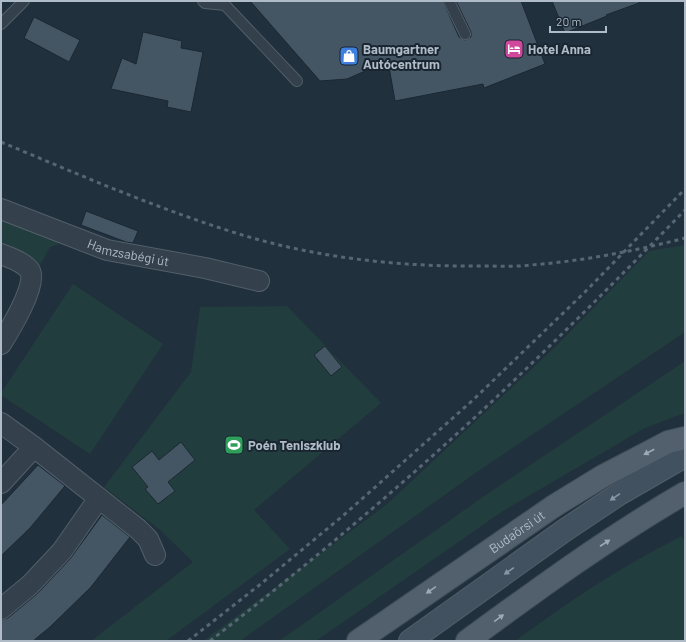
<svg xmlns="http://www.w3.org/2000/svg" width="686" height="642" viewBox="0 0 686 642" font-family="Barlow,sans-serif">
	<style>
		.green { fill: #223d3d }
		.building { fill: #445563; stroke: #1b2833 }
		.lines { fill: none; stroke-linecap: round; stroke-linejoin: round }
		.service-casing { stroke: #525f6a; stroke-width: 12 }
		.minor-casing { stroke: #525f6a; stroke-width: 22 }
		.secondary-casing { stroke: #525f6a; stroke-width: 24 }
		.primary-casing { stroke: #404d58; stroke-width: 24 }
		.service { stroke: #34414c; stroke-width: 10 }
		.minor { stroke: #34414c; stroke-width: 20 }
		.secondary { stroke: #425160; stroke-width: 22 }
		.primary { stroke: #52606d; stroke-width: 22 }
		.rail { stroke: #566674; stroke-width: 3; stroke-dasharray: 4 4; stroke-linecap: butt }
		.oneway { fill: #9caab6 }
		.oneway2 { fill: #8997a4 }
		.labels { text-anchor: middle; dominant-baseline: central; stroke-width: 4; stroke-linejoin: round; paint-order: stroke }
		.poi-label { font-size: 13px; font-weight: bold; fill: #afbcc8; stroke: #192631; text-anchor: start }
		.street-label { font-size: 13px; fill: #afbcc8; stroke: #192631 }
	</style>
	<rect width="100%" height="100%" fill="#20303c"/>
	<g class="green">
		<polygon points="1,215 60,238 57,245 50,247 39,267 27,256 1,246"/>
		<polygon points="685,245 685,332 474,474 240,641 203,641 386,505 555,347 649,251"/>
		<polygon points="73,284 163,344 90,454 1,395 1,393"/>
		<polygon points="287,306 381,403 254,510 290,549 166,641 91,641 193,562 160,530 104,487 191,372 200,307"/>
		<polygon points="685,361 685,413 645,428 503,511 316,641 279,641 487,494"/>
		<path d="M682,536l3,6v99h-170c53,-39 108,-76 167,-105z"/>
	</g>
	<g class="building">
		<polygon points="250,1 443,1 459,37 465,40 471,37 471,32 456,1 521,1 545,64 484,88 483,84 395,101 388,61 347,79 320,81"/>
		<polygon points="552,1 639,1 639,3 606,15 607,16 565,33"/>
		<polygon points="34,17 80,40 69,62 24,38"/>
		<polygon points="143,32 182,41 181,48 203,52 191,112 167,107 168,101 111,89 122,58 136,64"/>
		<polygon points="86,211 138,231 133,243 126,242 81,225"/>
		<polygon points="325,346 342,367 331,376 314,355"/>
		<polygon points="181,442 195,460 168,482 175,491 158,504 145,489 148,487 132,467 152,451 159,460"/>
		<polygon points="38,465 65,486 30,528 1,556 1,505"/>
		<polygon points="102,515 130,537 91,587 50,627 33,641 1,641 1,620 8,618 38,593 70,559"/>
	</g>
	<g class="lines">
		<g class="service-casing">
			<g id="service">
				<polyline points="203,1 205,3 225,5 297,81"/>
				<polyline points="449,1 465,34"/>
				<polyline points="1,24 24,1"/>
			</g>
		</g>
		<g class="minor-casing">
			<g id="minor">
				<path id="s1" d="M1,209l106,41 98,18 54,13"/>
				<path d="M1,254c8,3 24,9 29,17 8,13 -21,60 -29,73"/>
				<polyline points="1,423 34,447 138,529 148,539 155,555"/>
				<polyline points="1,483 34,447"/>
				<polyline points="1,609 30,585 62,551 99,498"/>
			</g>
		</g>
		<g class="secondary-casing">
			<polyline id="secondary" points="410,641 565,530 619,494 685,456"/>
		</g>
		<g class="primary-casing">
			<g id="primary">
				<path id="s2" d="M358,641l196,-135 49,-30 29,-15 36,-19 17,-4"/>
				<path d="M467,641c71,-52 142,-104 218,-148"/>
			</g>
		</g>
		<use href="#service" class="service"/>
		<use href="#minor" class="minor"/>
		<use href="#secondary" class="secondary"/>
		<use href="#primary" class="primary"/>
		<g class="rail">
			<path d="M1,142c79,33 157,67 238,92 78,24 161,33 242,32 17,0 34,1 50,-1 52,-4 104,-14 154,-27"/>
			<polyline points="188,641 262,583 345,514 473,400 585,292 685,189"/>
			<path d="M210,641c95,-74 188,-152 276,-234 68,-64 134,-130 199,-197"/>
		</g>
	</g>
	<defs><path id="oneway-solid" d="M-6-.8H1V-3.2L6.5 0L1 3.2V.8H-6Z"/></defs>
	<g class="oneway">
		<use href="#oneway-solid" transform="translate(649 452) rotate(153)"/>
		<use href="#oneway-solid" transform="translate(605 543) rotate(-33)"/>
		<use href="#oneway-solid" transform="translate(431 590) rotate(145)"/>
		<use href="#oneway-solid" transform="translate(499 618) rotate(-36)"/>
	</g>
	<g class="oneway2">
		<use href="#oneway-solid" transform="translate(615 497) rotate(146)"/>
		<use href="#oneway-solid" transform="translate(509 571) rotate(145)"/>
	</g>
	<defs>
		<g id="hotel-square" transform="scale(1)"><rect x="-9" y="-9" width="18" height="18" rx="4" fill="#d1479c" stroke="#192631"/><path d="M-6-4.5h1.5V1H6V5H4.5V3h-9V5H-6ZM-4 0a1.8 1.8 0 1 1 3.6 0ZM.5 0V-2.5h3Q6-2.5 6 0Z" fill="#fff"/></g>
		<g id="shop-square" transform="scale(1)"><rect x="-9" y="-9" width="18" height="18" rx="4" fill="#3f7fe0" stroke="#192631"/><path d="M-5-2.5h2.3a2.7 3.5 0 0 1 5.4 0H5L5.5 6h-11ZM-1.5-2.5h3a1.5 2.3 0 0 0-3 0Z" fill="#fff"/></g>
		<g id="stadium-square" transform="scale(1)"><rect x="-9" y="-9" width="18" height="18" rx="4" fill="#2e9e5b" stroke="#192631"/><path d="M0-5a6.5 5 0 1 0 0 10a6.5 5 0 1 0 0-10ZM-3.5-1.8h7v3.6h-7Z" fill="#fff"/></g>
	</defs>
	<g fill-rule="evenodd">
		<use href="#hotel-square" x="514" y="49"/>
		<use href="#shop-square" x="349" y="56"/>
		<use href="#stadium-square" x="234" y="445"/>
	</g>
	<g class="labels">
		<g class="poi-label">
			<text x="363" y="49">Baumgartner<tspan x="363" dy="15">Autócentrum</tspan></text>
			<text x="528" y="49">Hotel Anna</text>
			<text x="248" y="445">Poén Teniszklub</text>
		</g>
		<g class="street-label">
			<text stroke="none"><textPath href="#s1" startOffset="135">Hamzsabégi út</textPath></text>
			<text stroke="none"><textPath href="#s2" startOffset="193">Budaörsi út</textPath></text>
		</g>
	</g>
	<rect width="686" height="642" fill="none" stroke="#afbcc8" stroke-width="4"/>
	<path d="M550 26v6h56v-6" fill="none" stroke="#afbcc8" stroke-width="2"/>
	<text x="556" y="26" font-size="12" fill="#afbcc8" stroke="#192631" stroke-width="3" paint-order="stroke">20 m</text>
</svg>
